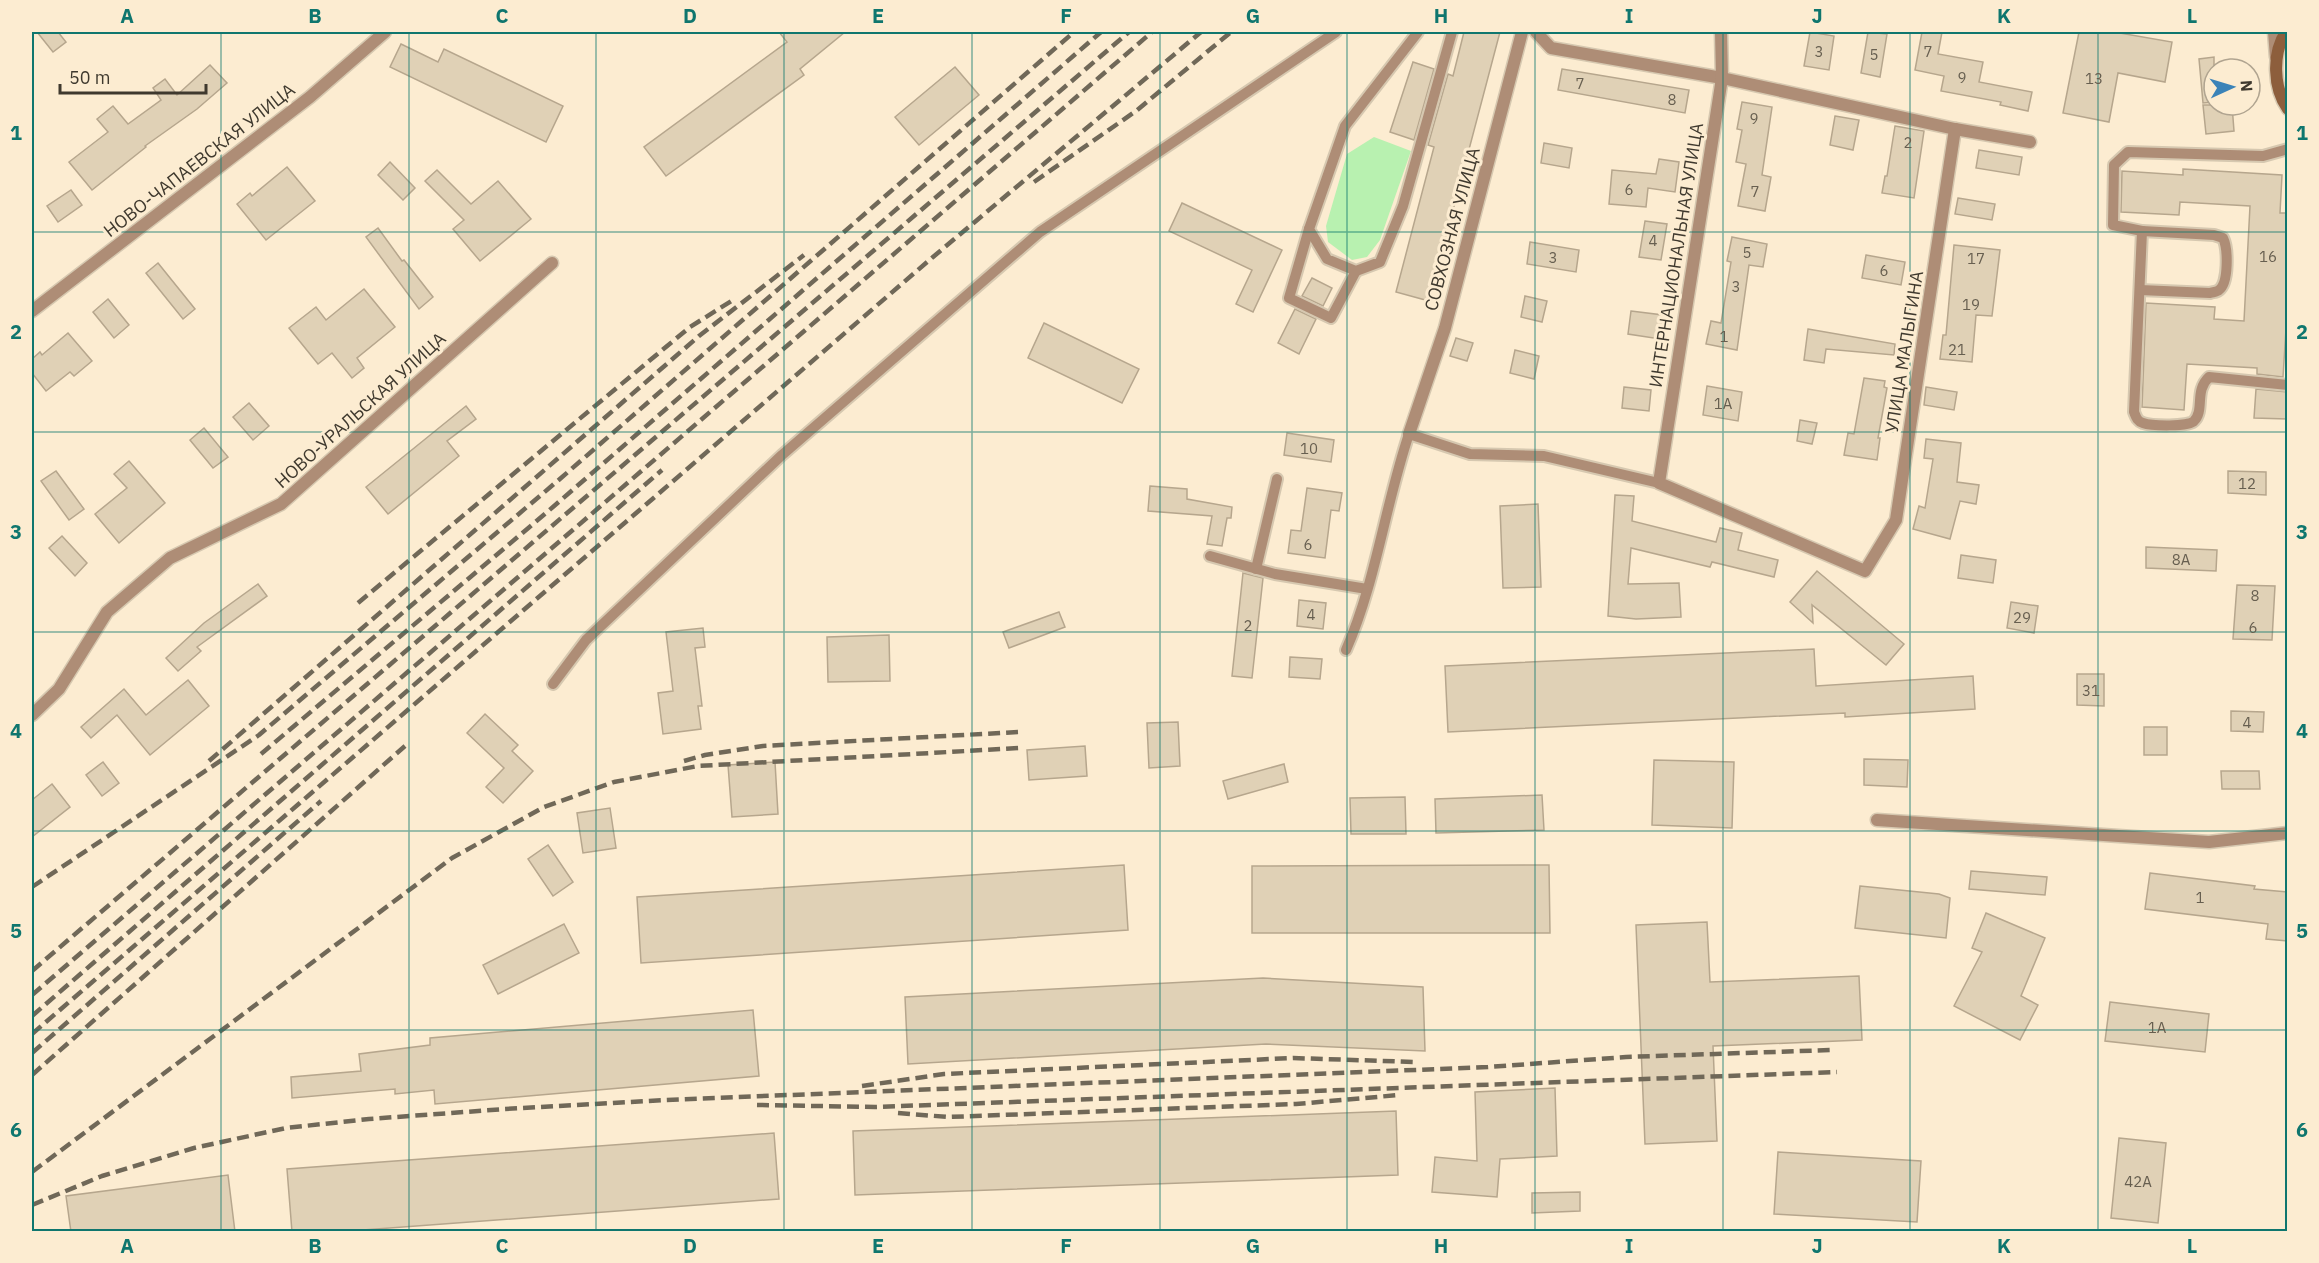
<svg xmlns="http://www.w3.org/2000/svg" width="2319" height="1263" viewBox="0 0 2319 1263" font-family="'IBM Plex Sans',sans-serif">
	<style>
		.green { fill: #b8f1b0 }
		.building { fill: #e0d1b6; stroke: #b6a68d; stroke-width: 1.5 }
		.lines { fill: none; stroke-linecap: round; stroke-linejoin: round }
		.service-casing { stroke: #d6c8b0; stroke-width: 14 }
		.minor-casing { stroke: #d6c8b0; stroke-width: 15 }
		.tertiary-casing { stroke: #d6c8b0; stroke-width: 15 }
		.secondary-casing { stroke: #d6c8b0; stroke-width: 15 }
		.service { stroke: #ae8d76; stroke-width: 10 }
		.minor { stroke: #ae8d76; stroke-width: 12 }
		.tertiary { stroke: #ae8d76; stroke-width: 12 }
		.secondary { stroke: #8d5e3c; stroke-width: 12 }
		.rail { stroke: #706858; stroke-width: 4.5; stroke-dasharray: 12 6; stroke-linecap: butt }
		.grid { fill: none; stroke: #0f766e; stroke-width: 1.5; stroke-opacity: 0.55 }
		.labels { text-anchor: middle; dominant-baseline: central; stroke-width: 6; stroke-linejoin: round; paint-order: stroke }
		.number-label { font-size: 15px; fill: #675f50 }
		.street-label { font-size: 18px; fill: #3f392e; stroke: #fcecd1 }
		.neatline { fill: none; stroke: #0f766e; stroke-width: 2 }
		.grid-label { font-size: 20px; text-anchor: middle; font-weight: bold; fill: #0f766e }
	</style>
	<rect width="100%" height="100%" fill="#fcecd1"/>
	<polygon class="green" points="1374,137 1411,151 1380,240 1367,257 1352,260 1328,242 1326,226 1347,154"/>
	<g class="building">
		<polygon points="37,32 58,32 66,42 53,52"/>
		<polygon points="779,32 845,32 800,69 804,75 666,176 644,147 787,42"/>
		<polygon points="1464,32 1500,32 1429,301 1396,292 1434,147 1428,145 1448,74 1453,76"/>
		<polygon points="1810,32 1834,36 1829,70 1804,66"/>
		<polygon points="1868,32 1887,34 1880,77 1861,73"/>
		<polygon points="1922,32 1942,32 1938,54 1983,62 1979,82 2032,92 2028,111 2000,105 2001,102 1941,91 1944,76 1915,70"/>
		<polygon points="2079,32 2114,32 2172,42 2165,82 2118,73 2109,122 2063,113"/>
		<polygon points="401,44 438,62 444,49 563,106 546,142 390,67"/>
		<polygon points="2214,57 2214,102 2203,103 2199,59"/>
		<polygon points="1413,62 1434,69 1414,140 1390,132"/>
		<polygon points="210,65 227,83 197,109 145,146 146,147 92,190 69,162 108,132 97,119 113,106 128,124 161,100 153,88 165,79 177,95"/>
		<polygon points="955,67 979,95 919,145 895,117"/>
		<polygon points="1562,69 1689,90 1685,113 1558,90"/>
		<polygon points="1742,102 1772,107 1762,175 1771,177 1765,211 1738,206 1746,164 1736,162 1742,130 1737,129"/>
		<polygon points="2203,105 2232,105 2234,131 2206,134"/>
		<polygon points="1835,116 1859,120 1853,150 1830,145"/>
		<polygon points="1895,126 1924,131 1914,198 1882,193 1885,176 1887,176"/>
		<polygon points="1544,143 1572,148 1569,168 1541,163"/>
		<polygon points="1979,150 2022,157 2019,175 1976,168"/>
		<polygon points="1659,159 1679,162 1675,192 1648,188 1646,207 1609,204 1612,170 1656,174"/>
		<polygon points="390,162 415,188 403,200 378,175"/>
		<polygon points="287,167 315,201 266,240 237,204 250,193 252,196"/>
		<polygon points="2183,169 2282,175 2280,213 2288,213 2288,297 2283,377 2257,374 2257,368 2187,364 2184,410 2142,407 2146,303 2215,307 2214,319 2244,321 2250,206 2180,202 2179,215 2121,212 2122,171 2183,175"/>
		<polygon points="437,170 471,204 498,181 531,219 480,261 453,229 464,220 425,181"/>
		<polygon points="71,190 82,205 58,222 47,206"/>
		<polygon points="1958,198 1995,204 1992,220 1955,214"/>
		<polygon points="1182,203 1282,250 1253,312 1236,304 1252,270 1169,231"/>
		<polygon points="1645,221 1667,224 1661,260 1639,257"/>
		<polygon points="378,228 402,261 404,260 433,297 419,309 366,237"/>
		<polygon points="1732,237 1767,244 1763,267 1749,265 1737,350 1706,344 1711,321 1721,323 1731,262 1727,261"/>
		<polygon points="1530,242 1579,250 1576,272 1527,264"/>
		<polygon points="1954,245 2000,250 1992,316 1976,315 1972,362 1940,359 1943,335 1946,335"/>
		<polygon points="1866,255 1905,262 1901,285 1862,278"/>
		<polygon points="158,263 195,309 183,319 146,273"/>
		<polygon points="1312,278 1332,288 1323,306 1302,296"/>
		<polygon points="364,289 395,327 357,358 364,368 352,378 332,353 318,364 289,328 316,307 326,320"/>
		<polygon points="1525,296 1547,301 1542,322 1521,317"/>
		<polygon points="108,299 129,325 114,338 93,312"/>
		<polygon points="1295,309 1316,319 1299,354 1278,343"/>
		<polygon points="1631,311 1663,315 1660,339 1628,334"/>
		<polygon points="1044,323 1139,369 1122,403 1028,358"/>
		<polygon points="1808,329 1895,344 1894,355 1826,349 1824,363 1804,360"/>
		<polygon points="68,333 92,361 74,376 70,372 46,391 32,373 32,359 40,352 42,355"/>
		<polygon points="1456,338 1473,343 1467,361 1450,356"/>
		<polygon points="1515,350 1539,356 1534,379 1510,373"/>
		<polygon points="1864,378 1885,381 1884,387 1887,388 1878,438 1880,438 1877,460 1844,455 1848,433 1854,434"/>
		<polygon points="1707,386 1742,392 1738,421 1703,415"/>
		<polygon points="1624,387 1651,390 1649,411 1622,408"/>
		<polygon points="1926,387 1957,392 1954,410 1924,405"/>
		<polygon points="2256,389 2288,392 2288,419 2254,418"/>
		<polygon points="249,403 269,426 253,440 233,417"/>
		<polygon points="466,406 476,419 447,441 459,456 388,514 366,487"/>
		<polygon points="1800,420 1817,423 1812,444 1797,441"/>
		<polygon points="204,428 228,457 213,468 190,440"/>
		<polygon points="1287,433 1334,440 1331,462 1284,455"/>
		<polygon points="1926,439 1961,443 1957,482 1979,485 1976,504 1960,501 1950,539 1913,529 1919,506 1925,508 1933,459 1924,458"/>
		<polygon points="129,461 165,503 119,543 95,514 127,488 114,474"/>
		<polygon points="56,471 84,509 69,520 41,481"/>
		<polygon points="2228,471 2266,472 2266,495 2228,493"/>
		<polygon points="1150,486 1187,489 1187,499 1232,507 1231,518 1227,518 1222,546 1207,544 1212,516 1148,511"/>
		<polygon points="1307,488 1342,493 1339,511 1331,510 1325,558 1288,553 1291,530 1301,531"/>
		<polygon points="1615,495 1634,496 1632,521 1716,542 1720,528 1742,533 1738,550 1778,560 1774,577 1712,562 1710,567 1631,548 1628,584 1679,583 1681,617 1636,619 1608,616"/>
		<polygon points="1538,504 1541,587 1503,588 1500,506"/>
		<polygon points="62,536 87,563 75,576 49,548"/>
		<polygon points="2146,547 2217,550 2216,571 2146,568"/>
		<polygon points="1961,555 1996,560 1993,583 1958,578"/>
		<polygon points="1817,571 1904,644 1886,665 1812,605 1813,623 1790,602"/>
		<polygon points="1243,573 1263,578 1252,678 1232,676"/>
		<polygon points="258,584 267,596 197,647 201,651 178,671 166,658 204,623"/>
		<polygon points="2237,585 2275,586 2272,640 2233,639"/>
		<polygon points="1299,600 1326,603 1323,629 1297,626"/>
		<polygon points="2011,602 2038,606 2034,633 2007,628"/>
		<polygon points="1059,612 1065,627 1009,648 1003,632"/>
		<polygon points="703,628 705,647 695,648 702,706 698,706 701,729 663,734 658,693 673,691 666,632"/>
		<polygon points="889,635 890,681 828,682 827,637"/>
		<polygon points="1814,649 1816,686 1973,676 1975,709 1845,717 1845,713 1448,732 1445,666"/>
		<polygon points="1290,657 1322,659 1320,679 1289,677"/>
		<polygon points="2077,674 2104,674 2104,706 2077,705"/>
		<polygon points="188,680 209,706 150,755 117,715 91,738 81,727 124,689 146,715"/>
		<polygon points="2231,711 2264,712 2263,732 2231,731"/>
		<polygon points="485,714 518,745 512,751 533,771 503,803 486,787 504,768 467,733"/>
		<polygon points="1178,722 1180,766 1149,768 1147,723"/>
		<rect x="2144" y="727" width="23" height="28"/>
		<polygon points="1085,746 1087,776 1029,780 1027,750"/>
		<polygon points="1864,759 1908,760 1907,787 1864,785"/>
		<polygon points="1654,760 1734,762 1732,828 1652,825"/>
		<polygon points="103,762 119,783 102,796 86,775"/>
		<polygon points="775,762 778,814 732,817 728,765"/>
		<polygon points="1284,764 1288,782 1228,799 1223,781"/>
		<polygon points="2221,771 2259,771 2260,789 2222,789"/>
		<polygon points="52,784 70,807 32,837 32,800"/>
		<polygon points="1542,795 1544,830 1436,833 1435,799"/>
		<polygon points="1405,797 1406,834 1351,834 1350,798"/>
		<polygon points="610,808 616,848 583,853 577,813"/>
		<polygon points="548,845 573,882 553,896 528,859"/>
		<polygon points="1124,865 1128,930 641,963 637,897"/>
		<polygon points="1549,865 1550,933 1252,933 1252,866"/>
		<polygon points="1971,871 2047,877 2045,895 1969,889"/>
		<polygon points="2150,873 2255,886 2254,889 2288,892 2288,941 2266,939 2268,924 2145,909"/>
		<polygon points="1860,886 1939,894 1950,898 1946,938 1855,928"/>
		<polygon points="1986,913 2045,938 2021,996 2038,1005 2020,1040 1954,1006 1982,952 1972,948"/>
		<polygon points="1707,922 1710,982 1859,976 1862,1040 1713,1046 1717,1141 1645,1144 1636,925"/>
		<polygon points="564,924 579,953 498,994 483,965"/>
		<polygon points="1263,978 1423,987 1425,1051 1266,1044 908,1064 905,997"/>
		<polygon points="2110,1002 2209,1014 2205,1052 2105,1041"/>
		<polygon points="753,1010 759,1076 435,1104 434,1090 395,1094 395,1089 292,1098 291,1077 361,1071 359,1054 430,1045 430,1038"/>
		<polygon points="1555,1088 1557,1156 1500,1159 1497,1197 1432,1192 1435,1157 1477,1161 1475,1092"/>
		<polygon points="1396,1111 1398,1175 855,1195 853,1131"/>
		<polygon points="774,1133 779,1199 336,1232 292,1232 287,1169"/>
		<polygon points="2119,1138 2166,1143 2158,1223 2111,1218"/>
		<polygon points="1778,1152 1921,1161 1917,1222 1774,1214"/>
		<polygon points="228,1175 235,1232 71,1232 66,1196"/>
		<polygon points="1580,1192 1580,1211 1532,1213 1532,1193"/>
	</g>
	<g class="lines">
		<g class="service-casing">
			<g id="service">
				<polyline points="1418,32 1345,126 1309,229 1327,259 1356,271 1380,262 1403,206 1452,32"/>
				<path d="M2288,149l-25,7 -135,-4 -14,13 -1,60 29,6 -8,181c2,5 3,9 9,11 8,3 46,4 51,-2 11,-11 0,-30 15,-44l79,8"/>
				<polyline points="1309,229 1289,298 1331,318 1356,271"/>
				<path d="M2140,290l70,3c3,-1 7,-1 9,-3 10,-7 9,-42 4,-52l-9,-3 -72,-4"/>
				<polyline points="1210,556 1275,574 1367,589"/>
				<polyline points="1256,569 1277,479"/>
				<path d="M1346,650c30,-68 39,-145 63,-216l61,20 74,2 115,27"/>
				<polyline points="553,684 586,640 782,455 1040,232 1336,32"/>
			</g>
		</g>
		<g class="minor-casing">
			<g id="minor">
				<polyline points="1536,32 1551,48 1722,78 1955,129 2030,142"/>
				<polyline points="1721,32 1722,78 1659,483 1865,571 1896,520 1955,129"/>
				<polyline points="32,311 310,97 385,32"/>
				<polyline points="1409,434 1445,328 1522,32"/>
				<polyline points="32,715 59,689 107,612 170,558 281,504 552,263"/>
				<polyline points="1877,820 2209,842 2288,833"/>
			</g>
		</g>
		<g class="tertiary-casing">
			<polyline id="tertiary" points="2274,32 2276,57"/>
		</g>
		<g class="secondary-casing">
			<path id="secondary" d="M2286,32c-14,21 -13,56 2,77"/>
		</g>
		<use href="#service" class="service"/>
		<use href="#minor" class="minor"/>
		<use href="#tertiary" class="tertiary"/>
		<use href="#secondary" class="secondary"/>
		<g class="rail">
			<polyline points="1034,182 1136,111 1231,32"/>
			<polyline points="358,603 690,327 733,300"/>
			<polyline points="261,754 546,513 1101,32"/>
			<polyline points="209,761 699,336 804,255"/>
			<polyline points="684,761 705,755 763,746 1018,732"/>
			<polyline points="32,887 259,735 561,478 1074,32"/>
			<polyline points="32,971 1129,32"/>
			<polyline points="32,995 1152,32"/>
			<polyline points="32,1016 662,470"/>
			<polyline points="32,1034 933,257 1201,32"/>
			<polyline points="32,1053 321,801"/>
			<polyline points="32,1075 405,746"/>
			<polyline points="862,1086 944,1074 1293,1058 1416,1062"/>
			<polyline points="757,1105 875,1107 1837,1072"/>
			<polyline points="898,1113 948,1117 1296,1104 1399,1095"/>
			<polyline points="32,1172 452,858 544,807 614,782 698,766 1020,748"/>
			<polyline points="32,1205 102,1176 194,1148 286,1128 369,1119 505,1109 665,1100 1488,1067 1626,1057 1831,1050"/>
		</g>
	</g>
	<path class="grid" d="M221,32v1200M409,32v1200M596,32v1200M784,32v1200M972,32v1200M1160,32v1200M1347,32v1200M1535,32v1200M1723,32v1200M1910,32v1200M2098,32v1200M32,232h2256M32,432h2256M32,632h2256M32,831h2256M32,1030h2256"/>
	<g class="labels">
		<g class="number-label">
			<text x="1819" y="51">3</text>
			<text x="1928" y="51">7</text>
			<text x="1874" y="54">5</text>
			<text x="1962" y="77">9</text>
			<text x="2094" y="78">13</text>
			<text x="1580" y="83">7</text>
			<text x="1672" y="99">8</text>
			<text x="1754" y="118">9</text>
			<text x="1908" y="142">2</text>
			<text x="1629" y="189">6</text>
			<text x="1755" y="191">7</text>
			<text x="1653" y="240">4</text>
			<text x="1747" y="252">5</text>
			<text x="2268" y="256">16</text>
			<text x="1553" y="257">3</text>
			<text x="1976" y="258">17</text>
			<text x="1884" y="270">6</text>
			<text x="1736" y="286">3</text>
			<text x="1971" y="304">19</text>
			<text x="1724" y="336">1</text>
			<text x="1957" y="349">21</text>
			<text x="1723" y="403">1А</text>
			<text x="1309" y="448">10</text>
			<text x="2247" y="483">12</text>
			<text x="1308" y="544">6</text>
			<text x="2181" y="559">8А</text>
			<text x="2255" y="595">8</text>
			<text x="1311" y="614">4</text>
			<text x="2022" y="617">29</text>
			<text x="1248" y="625">2</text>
			<text x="2253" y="627">6</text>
			<text x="2091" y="690">31</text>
			<text x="2247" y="722">4</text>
			<text x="2200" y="897">1</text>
			<text x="2157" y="1027">1А</text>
			<text x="2138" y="1181">42А</text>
		</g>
		<g class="street-label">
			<text transform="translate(199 160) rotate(-38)">НОВО-ЧАПАЕВСКАЯ УЛИЦА</text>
			<text transform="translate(1452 229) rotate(-75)">СОВХОЗНАЯ УЛИЦА</text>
			<text transform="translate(1676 255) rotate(-81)">ИНТЕРНАЦИОНАЛЬНАЯ УЛИЦА</text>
			<text transform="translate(1904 352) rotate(-81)">УЛИЦА МАЛЫГИНА</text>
			<text transform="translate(360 410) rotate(-42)">НОВО-УРАЛЬСКАЯ УЛИЦА</text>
		</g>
	</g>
	<rect width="2319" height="1263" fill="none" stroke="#fcecd1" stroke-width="66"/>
	<g transform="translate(2232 87) rotate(86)"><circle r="28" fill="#fcecd1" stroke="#b0a490" stroke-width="1.5"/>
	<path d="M0-4.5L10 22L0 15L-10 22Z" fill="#3b83b8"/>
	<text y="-9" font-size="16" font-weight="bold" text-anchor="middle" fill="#3f392e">N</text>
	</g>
	<path d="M60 84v9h146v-9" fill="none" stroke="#3f392e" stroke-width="3"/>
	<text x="69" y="84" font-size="18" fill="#3f392e" stroke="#fcecd1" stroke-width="4.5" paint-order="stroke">50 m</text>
	<rect x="33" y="33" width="2253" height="1197" class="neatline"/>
	<g class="grid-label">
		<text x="127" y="23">A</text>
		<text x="315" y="23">B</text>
		<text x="502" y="23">C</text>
		<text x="690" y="23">D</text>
		<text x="878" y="23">E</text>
		<text x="1066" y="23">F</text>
		<text x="1253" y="23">G</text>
		<text x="1441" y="23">H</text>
		<text x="1629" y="23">I</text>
		<text x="1817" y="23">J</text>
		<text x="2004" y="23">K</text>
		<text x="2192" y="23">L</text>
		<text x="16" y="140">1</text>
		<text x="2302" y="140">1</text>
		<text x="16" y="339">2</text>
		<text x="2302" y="339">2</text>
		<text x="16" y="539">3</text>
		<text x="2302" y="539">3</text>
		<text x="16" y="738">4</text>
		<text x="2302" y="738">4</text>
		<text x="16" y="938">5</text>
		<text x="2302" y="938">5</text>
		<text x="16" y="1137">6</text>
		<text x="2302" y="1137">6</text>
		<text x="127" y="1253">A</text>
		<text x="315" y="1253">B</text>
		<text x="502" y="1253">C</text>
		<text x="690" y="1253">D</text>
		<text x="878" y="1253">E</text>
		<text x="1066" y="1253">F</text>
		<text x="1253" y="1253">G</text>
		<text x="1441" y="1253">H</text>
		<text x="1629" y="1253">I</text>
		<text x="1817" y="1253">J</text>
		<text x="2004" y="1253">K</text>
		<text x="2192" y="1253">L</text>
	</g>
</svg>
